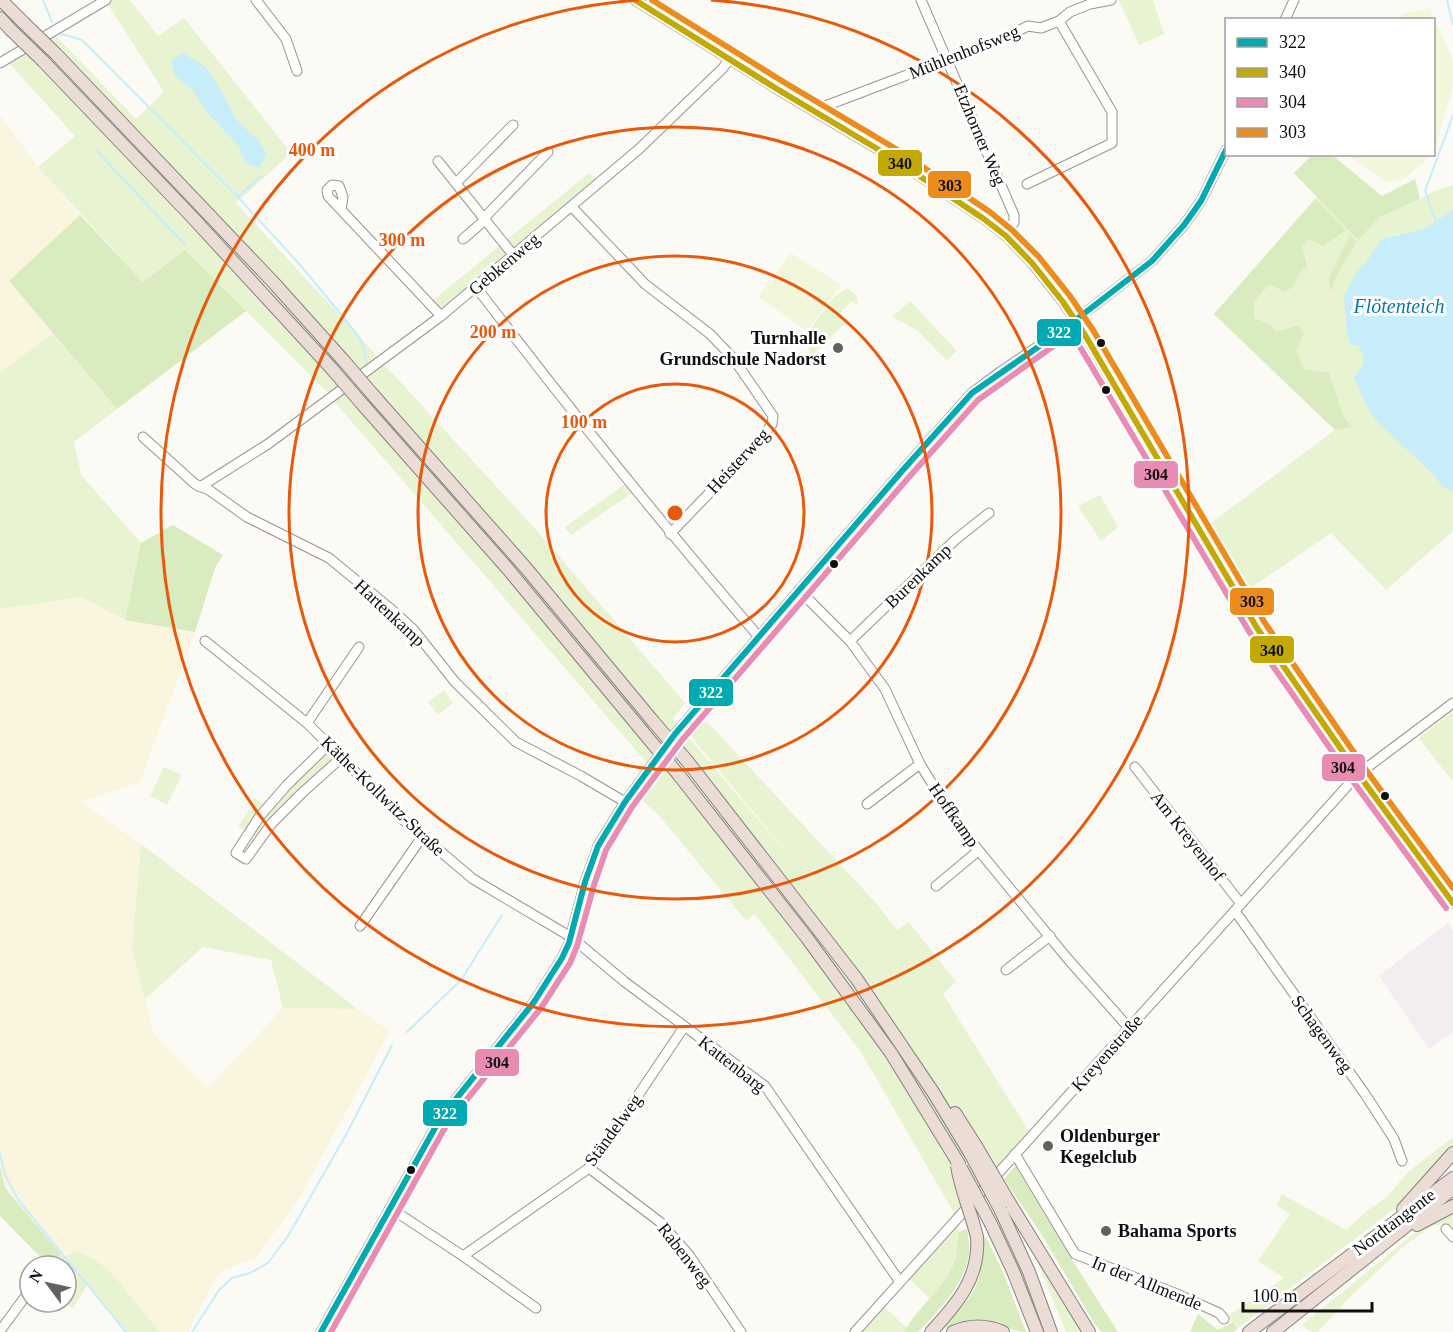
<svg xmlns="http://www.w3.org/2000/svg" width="1453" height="1332" viewBox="0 0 1453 1332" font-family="Georgia,serif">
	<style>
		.industrial { fill: #f3edf1 }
		.farmland { fill: #faf5df }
		.green { fill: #e8f3d2 }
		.forest { fill: #d9ecbf }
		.pitch { fill: #f2f7dc }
		.water { fill: #c7edfa }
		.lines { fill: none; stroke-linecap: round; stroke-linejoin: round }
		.stream { stroke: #c7edfa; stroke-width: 2 }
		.minor-casing { stroke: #969592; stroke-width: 11 }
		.highway-casing { stroke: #83827f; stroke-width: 14 }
		.minor { stroke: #fffefd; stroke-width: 9 }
		.highway { stroke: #ebddd5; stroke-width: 12 }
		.highway-bridge-casing { stroke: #83827f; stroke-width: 14; stroke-linecap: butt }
		.highway-bridge { stroke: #ebddd5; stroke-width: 12 }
		.bus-1-casing { stroke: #fff; stroke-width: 10 }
		.bus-2-casing { stroke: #fff; stroke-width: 10 }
		.bus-3-casing { stroke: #fff; stroke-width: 10 }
		.bus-4-casing { stroke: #fff; stroke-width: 10 }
		.bus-1 { stroke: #00aab0; stroke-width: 6 }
		.bus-2 { stroke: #c3a904; stroke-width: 6 }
		.bus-3 { stroke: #e88cb3; stroke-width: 6 }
		.bus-4 { stroke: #eb8c1c; stroke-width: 6 }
		.ring { fill: none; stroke: #e8590c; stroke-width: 3 }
		.bus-dot { fill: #0f0f0f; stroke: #fff; stroke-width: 2 }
		.poi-dot { fill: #62615f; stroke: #fff; stroke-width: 2 }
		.labels { text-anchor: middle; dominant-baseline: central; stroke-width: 6; stroke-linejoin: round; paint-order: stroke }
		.street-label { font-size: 18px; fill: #0f0f0f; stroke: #fff }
		.poi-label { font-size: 18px; font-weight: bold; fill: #0f0f0f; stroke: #fff; text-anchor: start }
		.water-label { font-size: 20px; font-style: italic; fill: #0a76ae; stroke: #fff }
		.centre { fill: #e8590c; stroke: #fff; stroke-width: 3 }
		.ring-label { font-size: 18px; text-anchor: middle; font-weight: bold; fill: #e8590c; stroke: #fff; stroke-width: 6; stroke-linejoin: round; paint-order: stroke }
		.line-badge { stroke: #fff; stroke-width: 2 }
		.badge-label { font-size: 16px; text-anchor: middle; font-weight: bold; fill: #fff }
		.pale-badge-label { font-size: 16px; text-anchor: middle; font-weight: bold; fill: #111 }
	</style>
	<rect width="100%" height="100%" fill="#fcfaf4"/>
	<polygon class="industrial" points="1448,923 1453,930 1453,1032 1429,1049 1379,976"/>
	<g class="farmland">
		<polygon points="0,115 38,167 80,215 9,281 53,334 0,372"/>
		<polygon points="82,597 125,620 195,632 140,782 81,802 141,844 132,948 154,1034 208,1088 283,1008 358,1009 390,1031 298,1200 256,1258 223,1270 214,1281 188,1332 161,1332 150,1322 99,1262 75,1252 64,1254 5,1188 0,1167 0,609"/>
	</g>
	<g class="green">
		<polygon points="113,0 130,0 158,36 184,18 291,153 236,203 378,357 328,393 185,250 143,282 38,167 75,136 8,62 55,35 136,119 164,92 107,3"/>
		<polygon points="1119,0 1153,0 1164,34 1139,45"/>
		<polygon points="589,173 596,180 442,310 433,300"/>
		<polygon points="1453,185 1453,531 1386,590 1331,533 1249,589 1236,564 1210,524 1335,430 1214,314 1317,197 1358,240 1380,217 1423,198 1434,191"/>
		<polygon points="847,288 856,295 858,306 852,301 839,314 846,322 811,357 805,336 834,297"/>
		<polygon points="910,301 957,351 947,361 917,330 892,317"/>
		<polygon points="53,334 117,409 74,442 81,475 141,543 125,620 82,597 0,609 0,372"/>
		<polygon points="384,364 539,533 685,703 673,719 802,871 685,729 698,712 876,903 897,930 909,922 956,982 943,994 1032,1136 958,1218 959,1247 946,1281 930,1299 906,1276 957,1218 861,1052 755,914 746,921 658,814 636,796 653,773 648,764 333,400"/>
		<polygon points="628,482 635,491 571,535 565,527"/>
		<polygon points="1100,495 1118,527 1101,541 1078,506"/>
		<polygon points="444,690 453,703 438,715 428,702"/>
		<polygon points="1453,711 1453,782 1419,738"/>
		<polygon points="328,745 341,758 260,840 238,827 251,807 254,797 267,807"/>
		<polygon points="164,767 182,775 167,805 150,796"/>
		<polygon points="141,844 358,1009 283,1008 271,960 203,947 145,999 132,948"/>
		<polygon points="1453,1137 1453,1146 1399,1205 1237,1329 1228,1316 1284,1278 1258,1261 1290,1214 1276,1205 1282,1194 1346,1230 1368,1210 1386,1198 1408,1172"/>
		<polygon points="1453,1213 1453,1225 1434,1225 1406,1244 1347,1300 1318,1332 1311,1332 1302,1325 1417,1231"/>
		<polygon points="1029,1241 1085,1332 1066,1332"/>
		<path d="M75,1252c36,5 59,56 86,80h-34l-39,-48 -15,24 -9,-6h2v-36h-15l10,-12 20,23 -16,-21z"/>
		<polygon points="881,1304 907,1328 904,1332 855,1332"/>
	</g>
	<g class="forest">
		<polygon points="1313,154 1332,155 1382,196 1415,179 1420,199 1380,217 1358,240 1294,173"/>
		<polygon points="1315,199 1346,230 1323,246 1309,239 1302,246 1307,266 1299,274 1294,286 1285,292 1270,284 1254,301 1254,318 1270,324 1277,332 1299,325 1304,333 1296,351 1304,369 1329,373 1344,417 1352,427 1335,430 1214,314"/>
		<polygon points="80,215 143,282 185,250 246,311 117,409 9,281"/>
		<polygon points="1350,235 1357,242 1339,271 1330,292 1329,278"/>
		<polygon points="173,525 223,555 215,568 195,632 125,620 141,543"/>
		<polygon points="1016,1165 1074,1263 1118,1332 1102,1332 1094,1323 1042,1235 1004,1179"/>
		<polygon points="0,1167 5,1188 61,1254 51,1266 49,1266 0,1216"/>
		<path d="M967,1229c1,7 3,16 2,24 -4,32 -30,57 -51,79h-14c21,-37 56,-50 54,-100z"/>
		<path d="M983,1237h3l17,35 23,60c-16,0 -26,-10 -41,-12 -17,-2 -32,5 -47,11 13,-13 29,-27 37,-43 7,-15 7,-35 8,-51z"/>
		<polygon points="1198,1314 1218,1330 1233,1322 1237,1329 1233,1332 1190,1332"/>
	</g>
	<g class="pitch">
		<polygon points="1430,8 1453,60 1453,88 1434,150 1434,20 1395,19 1405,13"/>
		<polygon points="1348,155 1431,155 1407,177 1386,182"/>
		<polygon points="791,253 841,285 807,331 758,297"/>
	</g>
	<g class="water">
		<polygon points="183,53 206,67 226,99 235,118 259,141 266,154 260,167 250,166 240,153 240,147 210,116 193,91 174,74 171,61"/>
		<polygon points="1453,210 1453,492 1442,486 1434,475 1379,423 1369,411 1354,377 1364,364 1363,354 1358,345 1351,345 1347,333 1344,297 1356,273 1365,264 1382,239 1424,229"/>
	</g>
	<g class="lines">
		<g class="stream">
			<polyline points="43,0 52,22"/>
			<polyline points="1447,0 1453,25"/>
			<polyline points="62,34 82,40 238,197 302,267 360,338 365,352 367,366"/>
			<polyline points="97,151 185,245"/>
			<polyline points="238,197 261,176"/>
			<polyline points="1436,222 1425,191 1453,115"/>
			<polyline points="407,1032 461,980 502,915"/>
			<polyline points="0,1154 5,1175 19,1201 126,1332"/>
			<polyline points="192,1332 219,1290 232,1278 250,1273 268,1263 288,1236 347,1133 392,1045"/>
		</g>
		<g class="minor-casing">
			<g id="minor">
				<polyline points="256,0 286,39 297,71"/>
				<polyline points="635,0 777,89 891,157 984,219 1006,236 1032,263 1063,302 1085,335 1200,533 1257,628 1359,775 1453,903"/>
				<polyline points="921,0 1014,215 1014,222 1006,236"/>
				<polyline points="1285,20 1294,0"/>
				<polyline points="0,63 106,0"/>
				<polyline points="821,115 828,105 999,40 1028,26 1041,28 1059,21 1070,12 1090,4 1111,0"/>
				<polyline points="438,161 514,256"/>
				<polyline points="456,183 513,125"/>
				<polyline points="1027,184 1112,143 1112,112 1059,21"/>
				<polyline points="572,207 645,284 710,334 733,358 773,416 772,424 760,440 670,534"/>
				<polyline points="341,210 343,197 339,186 332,185 327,190 328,196 441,316"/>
				<polyline points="485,217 548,152"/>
				<polyline points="463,239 486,219"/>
				<path d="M476,287c91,119 185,236 283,350"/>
				<polyline points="143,437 195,484 209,490 247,517 329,558 391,609 413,629 455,682 516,742 581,776 625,802"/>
				<polyline points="200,487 268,444 441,316 639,149 723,68 729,59"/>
				<polyline points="799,590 850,641 885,689 920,764 957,824 1067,958 1129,1028"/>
				<polyline points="205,641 307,723 402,819 473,879 571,937 625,982 765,1086 900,1282"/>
				<polyline points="850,641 955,540 989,513"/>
				<polyline points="307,723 359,647"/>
				<polyline points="328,745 287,785 260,816 236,853 246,859 272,823 302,793 341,758"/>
				<polyline points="1135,767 1241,904"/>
				<polyline points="867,804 920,764"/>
				<polyline points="936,886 978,851"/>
				<polyline points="1235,911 1365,1094 1394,1139 1402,1161"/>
				<polyline points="360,926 422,837"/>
				<polyline points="1006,970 1050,936"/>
				<polyline points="1015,1154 1075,1254 1177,1294 1219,1313 1224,1319"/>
				<polyline points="589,1168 660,1222 689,1255 741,1332"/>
				<polyline points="390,1208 463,1256 536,1308"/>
				<polyline points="1446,1229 1453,1237"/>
				<polyline points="463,1256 589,1168 684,1027"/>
				<polyline points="0,1331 30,1290"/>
				<polyline points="321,1332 440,1119 534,1002 562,958 569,943 585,882 598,846 625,802 675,734 902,471 972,393 1000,372 1064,329 1152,261 1184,225 1201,201 1226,150"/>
				<polyline points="855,1332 1350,783 1369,766 1453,703"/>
			</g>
		</g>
		<g class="highway-casing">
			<g id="highway">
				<polyline points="1,0 24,23"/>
				<polyline points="0,18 11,30"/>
				<polyline points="56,54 273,282 344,361"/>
				<polyline points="43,61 193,218 332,369"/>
				<polyline points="374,396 526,568 652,720"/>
				<polyline points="363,405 507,568 643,732"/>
				<polyline points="688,762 856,978 933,1092 970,1153"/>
				<polyline points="678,774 807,938 891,1053 959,1164"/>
				<polyline points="955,1113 976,1146"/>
				<polyline points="1009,1202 1089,1332"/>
				<polyline points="1403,1209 1453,1153"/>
				<polyline points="1001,1211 1029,1272 1051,1332"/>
				<polyline points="991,1224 1013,1271 1037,1332"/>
				<polyline points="1417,1225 1453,1206"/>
				<path d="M931,1332c26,-28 49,-54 46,-95"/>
				<path d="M953,1332c16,-7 34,-7 50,0"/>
				<polyline points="1249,1332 1453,1178"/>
				<polyline points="1273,1332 1450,1191"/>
			</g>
		</g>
		<use href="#minor" class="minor"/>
		<use href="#highway" class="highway"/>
		<g class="highway-bridge-casing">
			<g id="highway-bridge">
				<polyline points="24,23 56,54"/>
				<polyline points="11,30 43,61"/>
				<polyline points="344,361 374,396"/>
				<polyline points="332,369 363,405"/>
				<polyline points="652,720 688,762"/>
				<polyline points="643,732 678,774"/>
				<polyline points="976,1146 1009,1202"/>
				<polyline points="970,1153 1001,1211"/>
				<path d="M957,1166c4,25 14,46 20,71"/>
				<polyline points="961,1168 991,1224"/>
			</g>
		</g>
		<use href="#highway-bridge" class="highway-bridge"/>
		<g class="bus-1-casing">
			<polyline id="bus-1" points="321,1332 440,1119 534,1002 562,958 569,943 585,882 598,846 625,802 675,734 902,471 972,393 1064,329 1152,261 1184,225 1201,201 1226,150"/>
		</g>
		<g class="bus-2-casing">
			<polyline id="bus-2" points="635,0 777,89 891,157 984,219 1006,236 1032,263 1063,302 1085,335 1257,628 1359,775 1453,903"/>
		</g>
		<g class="bus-3-casing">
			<g id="bus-3">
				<polyline points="1067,325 1250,633 1352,780 1446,908"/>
				<polyline points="331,1332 447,1124 541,1008 570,963 577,946 594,885 606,850 632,807 682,740 909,477 978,400 1080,327"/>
			</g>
		</g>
		<g class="bus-4-casing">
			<polyline id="bus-4" points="652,0 782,81 896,149 990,212 1012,230 1039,257 1070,296 1093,330 1265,623 1366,770 1453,888"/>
		</g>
		<use href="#bus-1" class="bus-1"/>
		<use href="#bus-2" class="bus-2"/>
		<use href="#bus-3" class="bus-3"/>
		<use href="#bus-4" class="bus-4"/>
	</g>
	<g class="ring">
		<circle cx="675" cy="513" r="129"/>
		<circle cx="675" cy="513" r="257"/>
		<circle cx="675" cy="513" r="386"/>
		<path d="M711 0A514 514 0 1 1 639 0"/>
	</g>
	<g class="bus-dot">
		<circle cx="1101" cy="343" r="5"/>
		<circle cx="1106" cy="390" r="5"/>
		<circle cx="834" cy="564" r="5"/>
		<circle cx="1385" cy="796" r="5"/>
		<circle cx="411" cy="1170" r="5"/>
	</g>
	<g class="poi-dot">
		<circle cx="838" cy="348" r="6"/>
		<circle cx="1048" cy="1146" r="6"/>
		<circle cx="1106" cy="1231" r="6"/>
	</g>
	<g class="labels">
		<g class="street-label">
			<text transform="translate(964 52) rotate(-22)">Mühlenhofsweg</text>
			<text transform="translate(980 135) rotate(67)">Etzhorner Weg</text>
			<text transform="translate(504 264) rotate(-40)">Gebkenweg</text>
			<text transform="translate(738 461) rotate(-47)">Heisterweg</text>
			<text transform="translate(918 576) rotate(-44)">Burenkamp</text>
			<text transform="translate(390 613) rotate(43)">Hartenkamp</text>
			<text transform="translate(383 796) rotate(44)">Käthe-Kollwitz-Straße</text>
			<text transform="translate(954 815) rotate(55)">Hoffkamp</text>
			<text transform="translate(1188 836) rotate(52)">Am Kreyenhof</text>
			<text transform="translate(1322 1034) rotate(54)">Schagenweg</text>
			<text transform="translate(1107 1053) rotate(-48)">Kreyenstraße</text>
			<text transform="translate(732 1064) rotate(38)">Kattenbarg</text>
			<text transform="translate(613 1130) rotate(-54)">Ständelweg</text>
			<text transform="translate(1394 1222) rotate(-37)">Nordtangente</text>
			<text transform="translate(685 1255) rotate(52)">Rabenweg</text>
			<text transform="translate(1147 1283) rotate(22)">In der Allmende</text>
		</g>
		<g class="poi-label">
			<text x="826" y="338" text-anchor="end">Turnhalle<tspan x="826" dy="21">Grundschule Nadorst</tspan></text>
			<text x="1060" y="1136">Oldenburger<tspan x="1060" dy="21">Kegelclub</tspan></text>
			<text x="1118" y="1231">Bahama Sports</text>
		</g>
		<g class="water-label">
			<text x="1399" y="306">Flötenteich</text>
		</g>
	</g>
	<circle cx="675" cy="513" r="9" class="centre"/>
	<g class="ring-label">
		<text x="312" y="156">400 m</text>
		<text x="402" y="246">300 m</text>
		<text x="493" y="338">200 m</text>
		<text x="584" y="428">100 m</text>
	</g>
	<g class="line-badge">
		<rect x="877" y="149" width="46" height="28" rx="6" fill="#c3a904"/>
		<rect x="927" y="170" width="45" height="29" rx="6" fill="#eb8c1c"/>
		<rect x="1036" y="318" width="46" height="29" rx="6" fill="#00aab0"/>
		<rect x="1133" y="460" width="46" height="29" rx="6" fill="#e88cb3"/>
		<rect x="1229" y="587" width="46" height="29" rx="6" fill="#eb8c1c"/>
		<rect x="1249" y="635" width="46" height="29" rx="6" fill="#c3a904"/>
		<rect x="688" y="678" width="46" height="29" rx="6" fill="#00aab0"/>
		<rect x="1321" y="753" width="45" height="29" rx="6" fill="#e88cb3"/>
		<rect x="474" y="1048" width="46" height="29" rx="6" fill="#e88cb3"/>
		<rect x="422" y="1099" width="46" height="28" rx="6" fill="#00aab0"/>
	</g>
	<g class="badge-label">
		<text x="1059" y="338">322</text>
		<text x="711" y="698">322</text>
		<text x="445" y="1119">322</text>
	</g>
	<g class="pale-badge-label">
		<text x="900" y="169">340</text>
		<text x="950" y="191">303</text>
		<text x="1156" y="480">304</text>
		<text x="1252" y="607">303</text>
		<text x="1272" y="656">340</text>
		<text x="1343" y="773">304</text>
		<text x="497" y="1068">304</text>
	</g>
	<rect x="1225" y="18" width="210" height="138" fill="#ffffff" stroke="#9f9f9f" stroke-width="1.5"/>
	<rect x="1237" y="38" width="30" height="9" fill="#00aab0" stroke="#9f9f9f" stroke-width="1.5"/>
	<text x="1279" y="48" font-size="18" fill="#0f0f0f">322</text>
	<rect x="1237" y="68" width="30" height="9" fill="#c3a904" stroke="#9f9f9f" stroke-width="1.5"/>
	<text x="1279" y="78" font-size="18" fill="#0f0f0f">340</text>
	<rect x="1237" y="98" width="30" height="9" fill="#e88cb3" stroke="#9f9f9f" stroke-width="1.5"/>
	<text x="1279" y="108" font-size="18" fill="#0f0f0f">304</text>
	<rect x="1237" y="128" width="30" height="9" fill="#eb8c1c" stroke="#9f9f9f" stroke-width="1.5"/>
	<text x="1279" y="138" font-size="18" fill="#0f0f0f">303</text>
	<g transform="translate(48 1284) rotate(303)"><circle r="28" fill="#ffffff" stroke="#9f9f9f" stroke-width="1.5"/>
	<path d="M0-4.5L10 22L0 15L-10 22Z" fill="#62615f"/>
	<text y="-9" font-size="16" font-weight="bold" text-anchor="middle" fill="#0f0f0f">N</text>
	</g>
	<path d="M1243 1302v9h129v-9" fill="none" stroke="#0f0f0f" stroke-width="3"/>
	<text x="1252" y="1302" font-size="18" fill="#0f0f0f" stroke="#ffffff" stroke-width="4.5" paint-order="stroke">100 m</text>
</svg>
